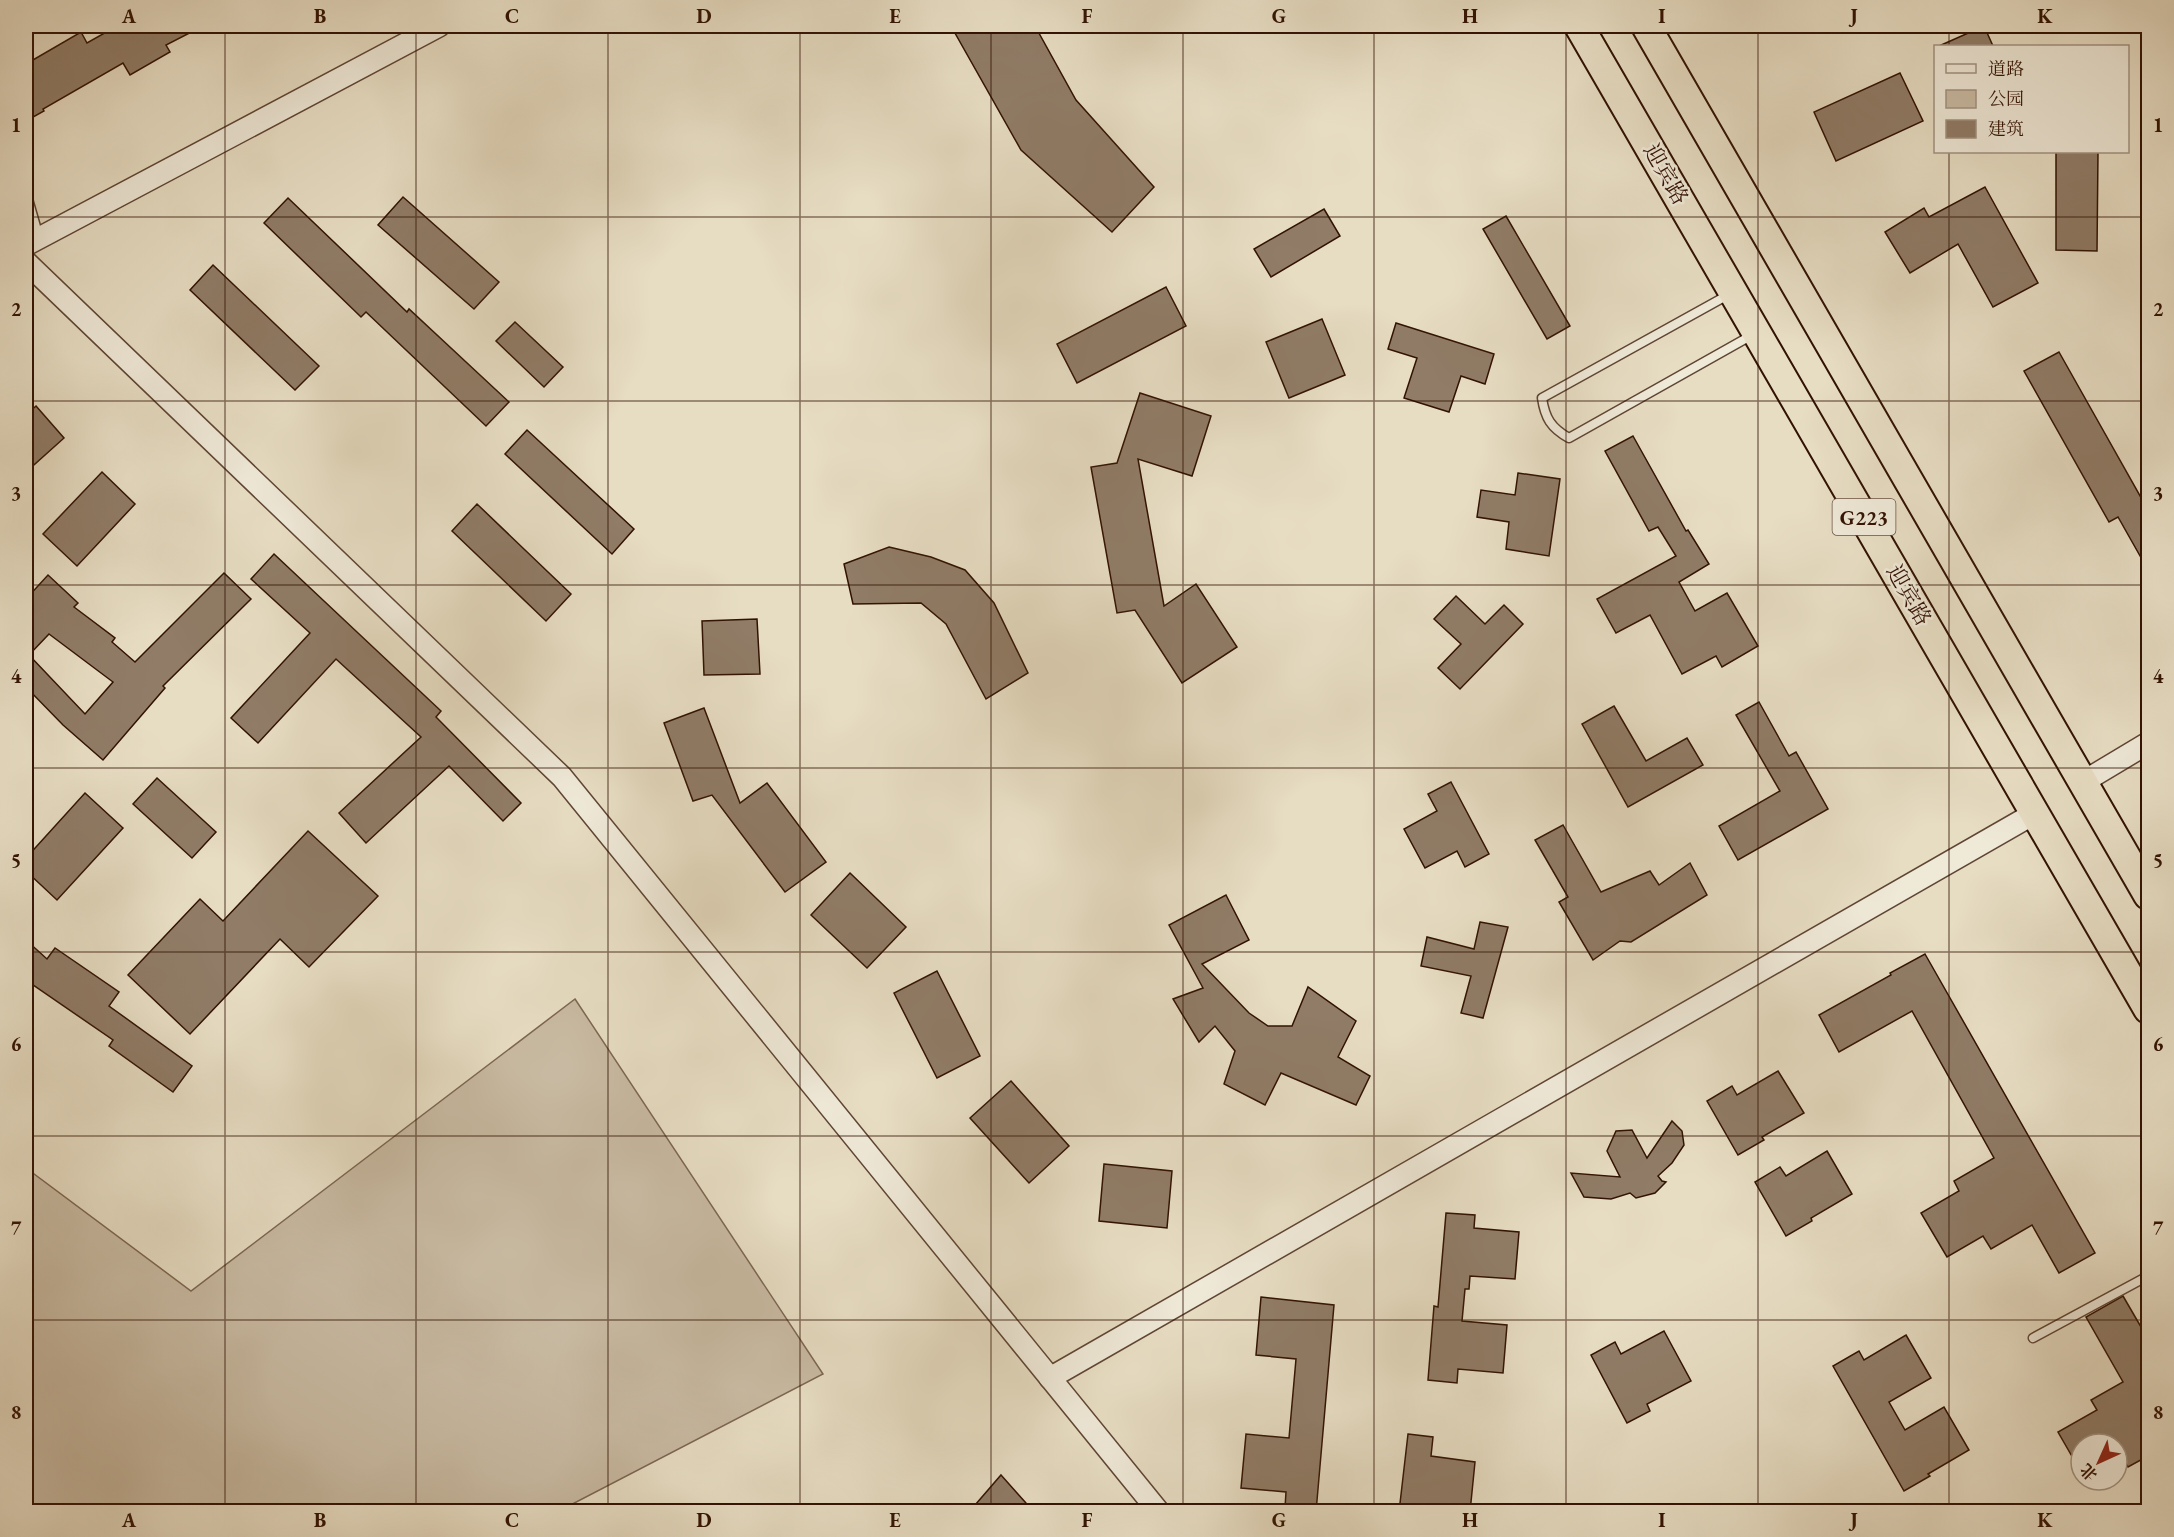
<svg xmlns="http://www.w3.org/2000/svg" width="2174" height="1537" viewBox="0 0 2174 1537" font-family="'EB Garamond','Noto Serif SC',serif">
	<style>
		.green { fill: #c8baa2; stroke: #7d6652; stroke-width: 1.5 }
		.building { fill: #907c67; stroke: #321203; stroke-width: 1.5; fill-rule: evenodd }
		.lines { fill: none; stroke-linecap: round; stroke-linejoin: round }
		.service-casing { stroke: #5f4533; stroke-width: 11 }
		.tertiary-casing { stroke: #5f4533; stroke-width: 24 }
		.trunk-casing { stroke: #321203; stroke-width: 32 }
		.service { stroke: #efe9d8; stroke-width: 8 }
		.tertiary { stroke: #efe9d8; stroke-width: 21 }
		.trunk { stroke: #e7ddc3; stroke-width: 28 }
		.grid { fill: none; stroke: #321203; stroke-width: 1.5; stroke-opacity: 0.55 }
		.labels { text-anchor: middle; dominant-baseline: central; stroke-width: 5; stroke-linejoin: round; paint-order: stroke }
		.shield { fill: #efe9d8; stroke: #6b5243; stroke-width: 1.5 }
		.shield-label { font-size: 21px; font-weight: bold; fill: #321203 }
		.street-label { font-size: 22px; fill: #321203; stroke: #efe9d8 }
		.neatline { fill: none; stroke: #321203; stroke-width: 2 }
		.grid-label { font-size: 20px; text-anchor: middle; font-weight: bold; fill: #321203 }
	</style>
	<rect width="100%" height="100%" fill="#e7ddc3"/>
	<filter id="stains"><feTurbulence type="fractalNoise" baseFrequency=".00333" numOctaves="4"/><feColorMatrix values="0 0 0 0 .2 0 0 0 0 .09 0 0 0 0 .02 0 0 0 .5 -.17"/></filter>
	<radialGradient id="worn" r=".72"><stop offset=".6" stop-color="#630" stop-opacity="0"/><stop offset="1" stop-color="#630" stop-opacity=".3"/></radialGradient>
	<polygon class="green" points="575,999 823,1374 559,1511 26,1511 26,1168 191,1291"/>
	<g class="building">
		<polygon points="117,26 203,26 166,45 170,52 130,75 123,63 43,109 44,111 26,121 26,64 81,32 87,43"/>
		<polygon points="951,26 1035,26 1076,100 1154,187 1112,232 1021,150"/>
		<polygon points="1984,26 1993,46 1939,46"/>
		<polygon points="1900,73 1923,121 1836,161 1814,112"/>
		<polygon points="2056,152 2098,152 2097,251 2056,250"/>
		<polygon points="1985,187 2038,283 1993,307 1958,244 1910,273 1885,232 1924,208 1929,217"/>
		<polygon points="403,197 499,282 474,309 378,225"/>
		<polygon points="288,198 407,312 409,309 509,402 486,426 366,312 361,317 264,223"/>
		<polygon points="1324,209 1340,236 1271,277 1254,249"/>
		<polygon points="1506,216 1570,326 1547,339 1483,229"/>
		<polygon points="213,265 319,366 295,390 190,290"/>
		<polygon points="1166,287 1186,326 1077,383 1057,344"/>
		<polygon points="1322,319 1345,375 1289,398 1266,342"/>
		<polygon points="515,322 563,367 544,387 496,341"/>
		<polygon points="1396,323 1494,354 1485,384 1461,376 1449,412 1404,398 1417,358 1388,349"/>
		<polygon points="2059,352 2148,510 2148,570 2118,517 2109,522 2024,371"/>
		<polygon points="1140,393 1211,416 1192,476 1138,459 1164,606 1196,584 1237,647 1182,683 1135,610 1117,613 1091,467 1117,463"/>
		<polygon points="36,406 64,438 26,472 26,415"/>
		<polygon points="527,430 634,529 612,554 505,454"/>
		<polygon points="1633,436 1686,531 1688,530 1709,564 1679,582 1695,611 1727,593 1758,646 1722,667 1716,656 1682,674 1650,615 1616,633 1597,599 1676,556 1658,527 1649,531 1605,451"/>
		<polygon points="102,472 135,504 77,566 43,534"/>
		<polygon points="1518,473 1560,479 1549,556 1506,549 1509,522 1477,517 1481,490 1515,495"/>
		<polygon points="477,504 571,594 546,621 452,531"/>
		<polygon points="889,547 931,557 965,570 994,603 1028,673 986,699 946,624 921,603 853,604 844,564"/>
		<polygon points="274,554 441,711 436,717 521,803 503,821 449,766 366,843 339,813 421,737 336,659 258,743 231,718 310,633 251,579"/>
		<path d="M224,573l27,26 -88,87 2,2 -62,72 -40,-35 -37,-38v-88l22,-24 30,28 -4,4 41,31 -3,4 23,20zM49,634l64,48 -28,32 -56,-59z"/>
		<polygon points="1456,596 1485,624 1504,605 1523,624 1460,689 1438,668 1461,644 1434,619"/>
		<polygon points="757,619 760,674 704,675 702,621"/>
		<polygon points="1759,702 1789,756 1796,752 1828,809 1738,860 1719,826 1780,791 1736,715"/>
		<polygon points="1614,706 1646,761 1687,738 1703,765 1628,807 1582,724"/>
		<polygon points="704,708 740,803 767,783 826,862 785,892 712,795 693,801 664,723"/>
		<polygon points="157,778 216,832 192,858 133,804"/>
		<polygon points="1451,782 1489,854 1465,867 1457,851 1425,868 1404,829 1437,811 1428,794"/>
		<polygon points="85,793 123,828 57,900 26,871 26,858"/>
		<polygon points="1563,825 1601,892 1650,871 1659,885 1690,863 1707,895 1631,942 1620,941 1593,960 1559,902 1568,897 1535,840"/>
		<polygon points="308,831 378,896 309,967 280,939 190,1034 128,975 200,899 223,921"/>
		<polygon points="850,873 906,927 867,968 811,915"/>
		<polygon points="1226,895 1249,940 1202,964 1249,1013 1268,1026 1292,1026 1308,987 1356,1021 1338,1057 1370,1076 1356,1105 1281,1073 1265,1105 1224,1084 1235,1051 1215,1026 1199,1042 1173,999 1203,988 1169,925"/>
		<polygon points="1480,922 1508,927 1483,1018 1461,1013 1471,976 1421,966 1427,937 1474,949"/>
		<polygon points="26,940 47,959 55,948 119,992 109,1006 192,1066 173,1092 109,1046 113,1040 26,980"/>
		<polygon points="1925,954 2095,1253 2059,1273 2032,1225 1991,1249 1983,1236 1947,1257 1921,1213 1959,1191 1954,1181 1994,1158 1912,1011 1839,1052 1819,1015 1891,975 1890,973"/>
		<polygon points="937,971 980,1056 937,1078 894,993"/>
		<polygon points="1778,1071 1804,1113 1762,1137 1764,1140 1738,1155 1707,1101 1732,1086 1737,1095"/>
		<polygon points="1011,1081 1069,1146 1029,1183 970,1118"/>
		<polygon points="1672,1121 1682,1131 1684,1145 1672,1163 1658,1176 1662,1181 1666,1182 1655,1193 1636,1198 1630,1193 1611,1199 1584,1197 1571,1173 1620,1177 1607,1151 1616,1131 1632,1130 1647,1158"/>
		<polygon points="1827,1151 1852,1194 1811,1218 1812,1221 1786,1236 1755,1182 1780,1167 1786,1176"/>
		<polygon points="1104,1164 1172,1171 1167,1228 1099,1221"/>
		<polygon points="1446,1213 1475,1215 1474,1228 1519,1232 1515,1279 1470,1276 1469,1289 1465,1289 1462,1321 1507,1325 1503,1373 1458,1369 1457,1383 1428,1380 1434,1306 1438,1307"/>
		<polygon points="2123,1296 2148,1339 2148,1456 2128,1467 2117,1449 2117,1444 2114,1444 2111,1438 2100,1444 2081,1444 2081,1472 2058,1432 2097,1410 2091,1400 2123,1382 2086,1317"/>
		<polygon points="1261,1297 1334,1305 1316,1512 1285,1508 1286,1492 1241,1488 1246,1434 1289,1438 1296,1359 1256,1355"/>
		<polygon points="1664,1331 1691,1381 1647,1404 1650,1411 1627,1423 1591,1355 1615,1342 1621,1354"/>
		<polygon points="1906,1335 1931,1378 1889,1402 1905,1430 1944,1407 1969,1450 1928,1474 1930,1476 1904,1491 1833,1366 1859,1351 1864,1360"/>
		<polygon points="1408,1434 1433,1437 1431,1456 1475,1462 1470,1512 1424,1509 1423,1512 1399,1512"/>
		<polygon points="1001,1475 1034,1512 969,1512"/>
	</g>
	<g class="lines">
		<g class="service-casing">
			<g id="service">
				<polyline points="26,192 39,237"/>
				<path d="M1728,295l-186,103c3,20 9,30 27,40l185,-104"/>
				<polyline points="2033,1338 2148,1276"/>
			</g>
		</g>
		<g class="tertiary-casing">
			<g id="tertiary">
				<polyline points="26,245 439,26"/>
				<polyline points="26,262 562,777 1159,1512"/>
				<polyline points="2083,782 2148,743"/>
				<polyline points="1050,1378 2035,813"/>
			</g>
		</g>
		<g class="trunk-casing">
			<g id="trunk">
				<polyline points="1579,26 2148,1009"/>
				<polyline points="1646,26 2148,895"/>
			</g>
		</g>
		<use href="#service" class="service"/>
		<use href="#tertiary" class="tertiary"/>
		<use href="#trunk" class="trunk"/>
	</g>
	<path class="grid" d="M225,26v1486M416,26v1486M608,26v1486M800,26v1486M991,26v1486M1183,26v1486M1374,26v1486M1566,26v1486M1758,26v1486M1949,26v20M1949,152v1360M26,217h2122M26,401h2122M26,585h2122M26,768h2122M26,952h2122M26,1136h2122M26,1320h2122"/>
	<g class="labels">
		<rect class="shield" x="1832.5" y="499" width="63" height="36" rx="4.5"/>
		<g class="shield-label">
			<text x="1864" y="517">G223</text>
		</g>
		<g class="street-label">
			<text transform="translate(1666 174) rotate(60)">迎宾路</text>
			<text transform="translate(1909 595) rotate(60)">迎宾路</text>
		</g>
	</g>
	<rect width="2174" height="1537" fill="none" stroke="#e7ddc3" stroke-width="66"/>
	<rect x="1934" y="45" width="195" height="108" fill="#efe9d8" stroke="#a39383" stroke-width="1.5"/>
	<rect x="1946" y="64" width="30" height="9" fill="#efe9d8" stroke="#a39383" stroke-width="1.5"/>
	<text x="1988" y="75" font-size="18" fill="#321203">道路</text>
	<rect x="1946" y="90" width="30" height="18" fill="#c8baa2" stroke="#a39383" stroke-width="1.5"/>
	<text x="1988" y="105" font-size="18" fill="#321203">公园</text>
	<rect x="1946" y="120" width="30" height="18" fill="#907c67" stroke="#a39383" stroke-width="1.5"/>
	<text x="1988" y="135" font-size="18" fill="#321203">建筑</text>
	<g transform="translate(2099 1462) rotate(225)"><circle r="28" fill="#efe9d8" stroke="#a39383" stroke-width="1.5"/>
	<path d="M0-4.5L10 22L0 15L-10 22Z" fill="#8f2418"/>
	<text y="-9" font-size="16" font-weight="bold" text-anchor="middle" fill="#321203">北</text>
	</g>
	<rect x="33" y="33" width="2108" height="1471" class="neatline"/>
	<g class="grid-label">
		<text x="129" y="23">A</text>
		<text x="320" y="23">B</text>
		<text x="512" y="23">C</text>
		<text x="704" y="23">D</text>
		<text x="895" y="23">E</text>
		<text x="1087" y="23">F</text>
		<text x="1279" y="23">G</text>
		<text x="1470" y="23">H</text>
		<text x="1662" y="23">I</text>
		<text x="1854" y="23">J</text>
		<text x="2045" y="23">K</text>
		<text x="16" y="132">1</text>
		<text x="2158" y="132">1</text>
		<text x="16" y="316">2</text>
		<text x="2158" y="316">2</text>
		<text x="16" y="500">3</text>
		<text x="2158" y="500">3</text>
		<text x="16" y="683">4</text>
		<text x="2158" y="683">4</text>
		<text x="16" y="867">5</text>
		<text x="2158" y="867">5</text>
		<text x="16" y="1051">6</text>
		<text x="2158" y="1051">6</text>
		<text x="16" y="1235">7</text>
		<text x="2158" y="1235">7</text>
		<text x="16" y="1419">8</text>
		<text x="2158" y="1419">8</text>
		<text x="129" y="1527">A</text>
		<text x="320" y="1527">B</text>
		<text x="512" y="1527">C</text>
		<text x="704" y="1527">D</text>
		<text x="895" y="1527">E</text>
		<text x="1087" y="1527">F</text>
		<text x="1279" y="1527">G</text>
		<text x="1470" y="1527">H</text>
		<text x="1662" y="1527">I</text>
		<text x="1854" y="1527">J</text>
		<text x="2045" y="1527">K</text>
	</g>
	<rect width="100%" height="100%" filter="url(#stains)"/>
	<rect width="100%" height="100%" fill="url(#worn)"/>
</svg>
